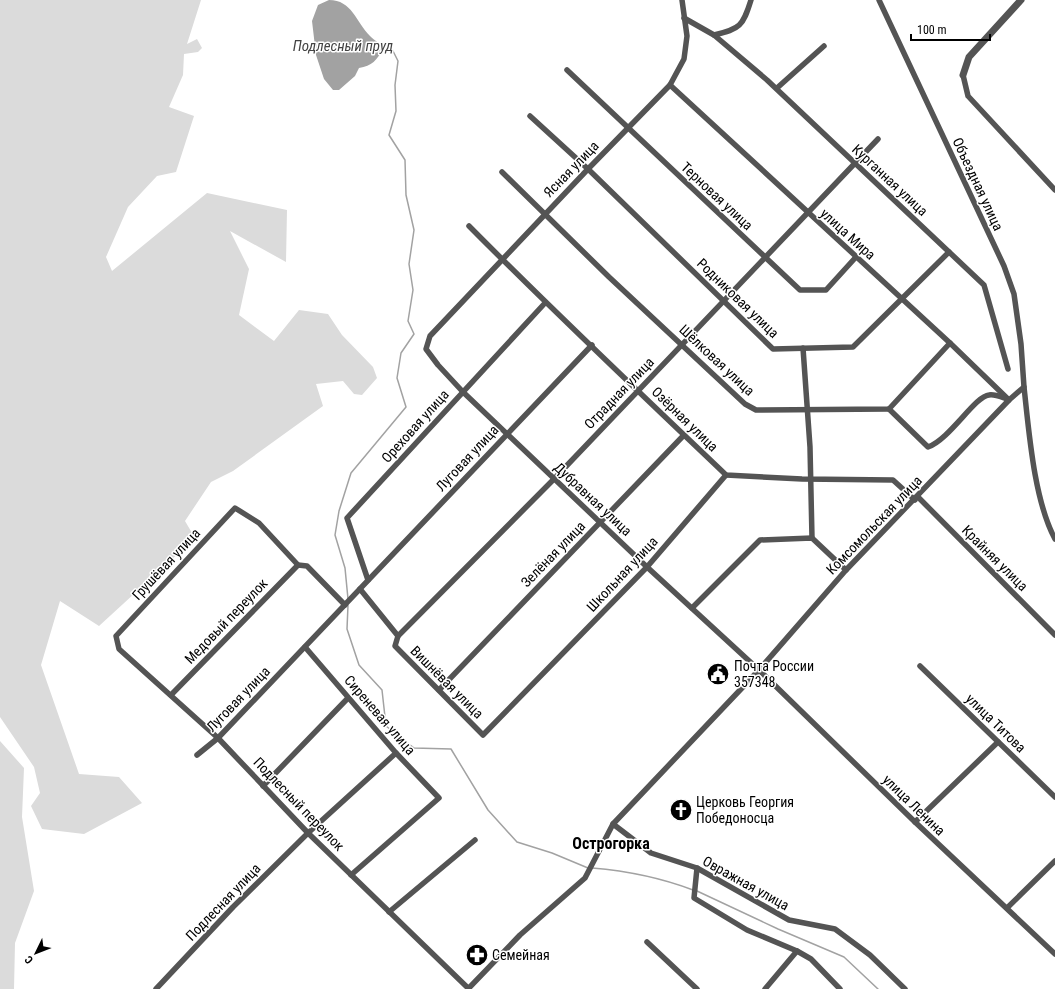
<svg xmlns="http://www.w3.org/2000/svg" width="1055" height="989" viewBox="0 0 1055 989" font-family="'Roboto Condensed',sans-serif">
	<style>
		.green { fill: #dbdbdb }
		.water { fill: #a2a2a2 }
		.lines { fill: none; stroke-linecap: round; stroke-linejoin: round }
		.stream { stroke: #a2a2a2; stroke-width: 1.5 }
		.minor { stroke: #545454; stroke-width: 5.5 }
		.tertiary { stroke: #545454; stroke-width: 7 }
		.labels { text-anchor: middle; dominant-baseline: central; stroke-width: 3; stroke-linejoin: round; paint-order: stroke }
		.street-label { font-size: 14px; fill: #000; stroke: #fff }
		.poi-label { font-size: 14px; fill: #000; stroke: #fff; text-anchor: start }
		.water-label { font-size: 15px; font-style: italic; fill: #434343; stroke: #fff }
		.quarter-label { font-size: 16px; font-weight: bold; fill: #000; stroke: #fff }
	</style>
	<rect width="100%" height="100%" fill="#fff"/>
	<g class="green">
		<polygon points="0,0 201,0 187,44 197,39 202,48 198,52 184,54 183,75 169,107 194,116 176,172 157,176 128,207 106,257 112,271 207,193 287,210 286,262 230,231 249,269 239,315 274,341 299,310 328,314 342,335 373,367 377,378 362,395 354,394 343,381 316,384 323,406 233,471 211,482 185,521 195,538 99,626 60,601 41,665 79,774 119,777 142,803 84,834 42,829 31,806 40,793 34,767 0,717"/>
		<polygon points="0,741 24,768 22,817 34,891 15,943 14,989 0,989"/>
	</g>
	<path class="water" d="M329,0c23,0 27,22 41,36 5,5 9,6 13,13 -6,11 -11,17 -24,19l-4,8 -16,14h-6l-9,-11 -8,-24 -4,-34 6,-16z"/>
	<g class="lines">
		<g class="stream">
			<polyline points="348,599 345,568 335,535 339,511 351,473 406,407 397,378 401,353 414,334 408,321 413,290 409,264 414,230 406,195 405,160 389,135 396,111 395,85 398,61 391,47 382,47"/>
			<polyline points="348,605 347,629 359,665 382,690 386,726 414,748 451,749 488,810 517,842 552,853 588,868"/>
			<path d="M592,868c36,3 67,9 101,22"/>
			<polyline points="697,891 778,929 844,957 878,989"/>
		</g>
		<g class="minor">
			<polyline points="682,0 687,36 684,59 670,85 588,169 430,336 426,349 438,365 463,392 647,567 759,670 915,822 1055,954"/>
			<polyline points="879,0 1004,266 1014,294 1021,344 1024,387"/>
			<polyline points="684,18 714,35 767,80 984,285 1008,369"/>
			<path d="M714,35c26,-6 29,-9 37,-35"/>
			<polyline points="567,70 800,290 826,290 856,257"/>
			<polyline points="963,75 968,96 1055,190"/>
			<polyline points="670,85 950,343 1009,400"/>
			<polyline points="777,88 824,46"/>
			<polyline points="530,116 588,169 773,349 853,347 949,252"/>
			<polyline points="502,172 609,277 745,404 756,410 889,409 950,343"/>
			<path d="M469,226c84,85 171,167 257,249l76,4 91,1 22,20"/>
			<polyline points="803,348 810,447 812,538"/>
			<path d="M889,409l39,38c22,-8 47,-51 61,-52 6,-1 12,2 18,4"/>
			<polyline points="918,497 1055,635"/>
			<polyline points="368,580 347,518 545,303"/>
			<polyline points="360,589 398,636 395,646 483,735 647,567 726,475"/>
			<polyline points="345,605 307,566 298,565 259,523 235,508 116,636 119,649 218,738 308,833 469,989"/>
			<polyline points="692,608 760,540 812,538 846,570"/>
			<polyline points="398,636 554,479 878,139"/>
			<polyline points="305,647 396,753 439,798 351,875"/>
			<polyline points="920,666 1055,797"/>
			<polyline points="439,690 684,435"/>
			<polyline points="171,695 298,565"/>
			<polyline points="197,755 218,738 592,345"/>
			<polyline points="263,786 348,698"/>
			<polyline points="915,822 998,742"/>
			<polyline points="613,824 651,853 697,868 789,920 835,929 870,955 905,989"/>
			<polyline points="697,868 694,898 747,930 797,951 811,959 840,989"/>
			<polyline points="1007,908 1055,861"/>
			<polyline points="389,912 475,840"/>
			<polyline points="647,942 697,989"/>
			<polyline points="156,989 233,907 308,833 396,753"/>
			<path d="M468,989l52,-54 65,-57 28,-54 146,-154 87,-100 163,-170 15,-13c5,45 10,113 31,152"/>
			<polyline points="765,989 797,951"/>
		</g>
		<polyline class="tertiary" points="963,75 969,57 1021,0"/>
	</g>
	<defs>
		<g id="civic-disc" transform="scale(1.15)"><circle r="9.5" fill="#000" stroke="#fff"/><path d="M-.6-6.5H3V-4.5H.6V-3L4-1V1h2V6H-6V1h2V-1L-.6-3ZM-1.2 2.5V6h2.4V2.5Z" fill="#fff"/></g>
		<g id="church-disc" transform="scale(1.15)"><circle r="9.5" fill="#000" stroke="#fff"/><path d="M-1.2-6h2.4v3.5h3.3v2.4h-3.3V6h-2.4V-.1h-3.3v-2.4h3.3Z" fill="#fff"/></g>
		<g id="pharmacy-disc" transform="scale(1.15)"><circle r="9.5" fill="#000" stroke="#fff"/><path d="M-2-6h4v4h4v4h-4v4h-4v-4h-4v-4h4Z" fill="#fff"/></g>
	</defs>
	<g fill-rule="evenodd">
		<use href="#civic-disc" x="718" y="674"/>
		<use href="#church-disc" x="681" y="810"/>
		<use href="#pharmacy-disc" x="477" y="955"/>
	</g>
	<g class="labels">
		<g class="street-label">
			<text transform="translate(571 169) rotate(-46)">Ясная улица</text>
			<text transform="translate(890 180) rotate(43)">Курганная улица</text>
			<text transform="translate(978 184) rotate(65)">Объездная улица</text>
			<text transform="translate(717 196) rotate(43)">Терновая улица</text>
			<text transform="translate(848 234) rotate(42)">улица Мира</text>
			<text transform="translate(738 298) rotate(44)">Родниковая улица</text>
			<text transform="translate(717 360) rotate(43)">Шёлковая улица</text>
			<text transform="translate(619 393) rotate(-46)">Отрадная улица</text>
			<text transform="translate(685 419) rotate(44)">Озёрная улица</text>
			<text transform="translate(415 426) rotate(-48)">Ореховая улица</text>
			<text transform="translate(467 458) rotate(-47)">Луговая улица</text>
			<text transform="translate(593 499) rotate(43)">Дубравная улица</text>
			<text transform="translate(874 525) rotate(-46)">Комсомольская улица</text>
			<text transform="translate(553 554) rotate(-46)">Зелёная улица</text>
			<text transform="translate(995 558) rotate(45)">Крайняя улица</text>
			<text transform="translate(166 564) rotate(-47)">Грушёвая улица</text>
			<text transform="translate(622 574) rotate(-47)">Школьная улица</text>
			<text transform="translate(226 621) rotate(-46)">Медовый переулок</text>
			<text transform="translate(447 682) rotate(45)">Вишнёвая улица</text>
			<text transform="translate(238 699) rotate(-46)">Луговая улица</text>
			<text transform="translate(380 715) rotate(49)">Сиреневая улица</text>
			<text transform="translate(996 723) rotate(44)">улица Титова</text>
			<text transform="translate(299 804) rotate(46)">Подлесный переулок</text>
			<text transform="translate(914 805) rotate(44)">улица Ленина</text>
			<text transform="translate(746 883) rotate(29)">Овражная улица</text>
			<text transform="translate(223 902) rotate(-46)">Подлесная улица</text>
		</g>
		<g class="poi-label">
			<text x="734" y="666">Почта России<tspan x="734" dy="16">357348</tspan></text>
			<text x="696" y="802">Церковь Георгия<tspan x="696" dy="16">Победоносца</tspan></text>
			<text x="492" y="955">Семейная</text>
		</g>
		<g class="water-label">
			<text x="343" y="46">Подлесный пруд</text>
		</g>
		<g class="quarter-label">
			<text x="611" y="843">Острогорка</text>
		</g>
	</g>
	<g transform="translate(36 953) rotate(227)" stroke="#ffffff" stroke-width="3" paint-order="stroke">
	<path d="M0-3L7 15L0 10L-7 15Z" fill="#000000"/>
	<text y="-6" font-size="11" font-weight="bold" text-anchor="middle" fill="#000000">С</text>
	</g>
	<path d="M911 34v6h79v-6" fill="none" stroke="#000000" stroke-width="2"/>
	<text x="917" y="34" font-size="12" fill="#000000" stroke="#ffffff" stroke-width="3" paint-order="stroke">100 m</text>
</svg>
